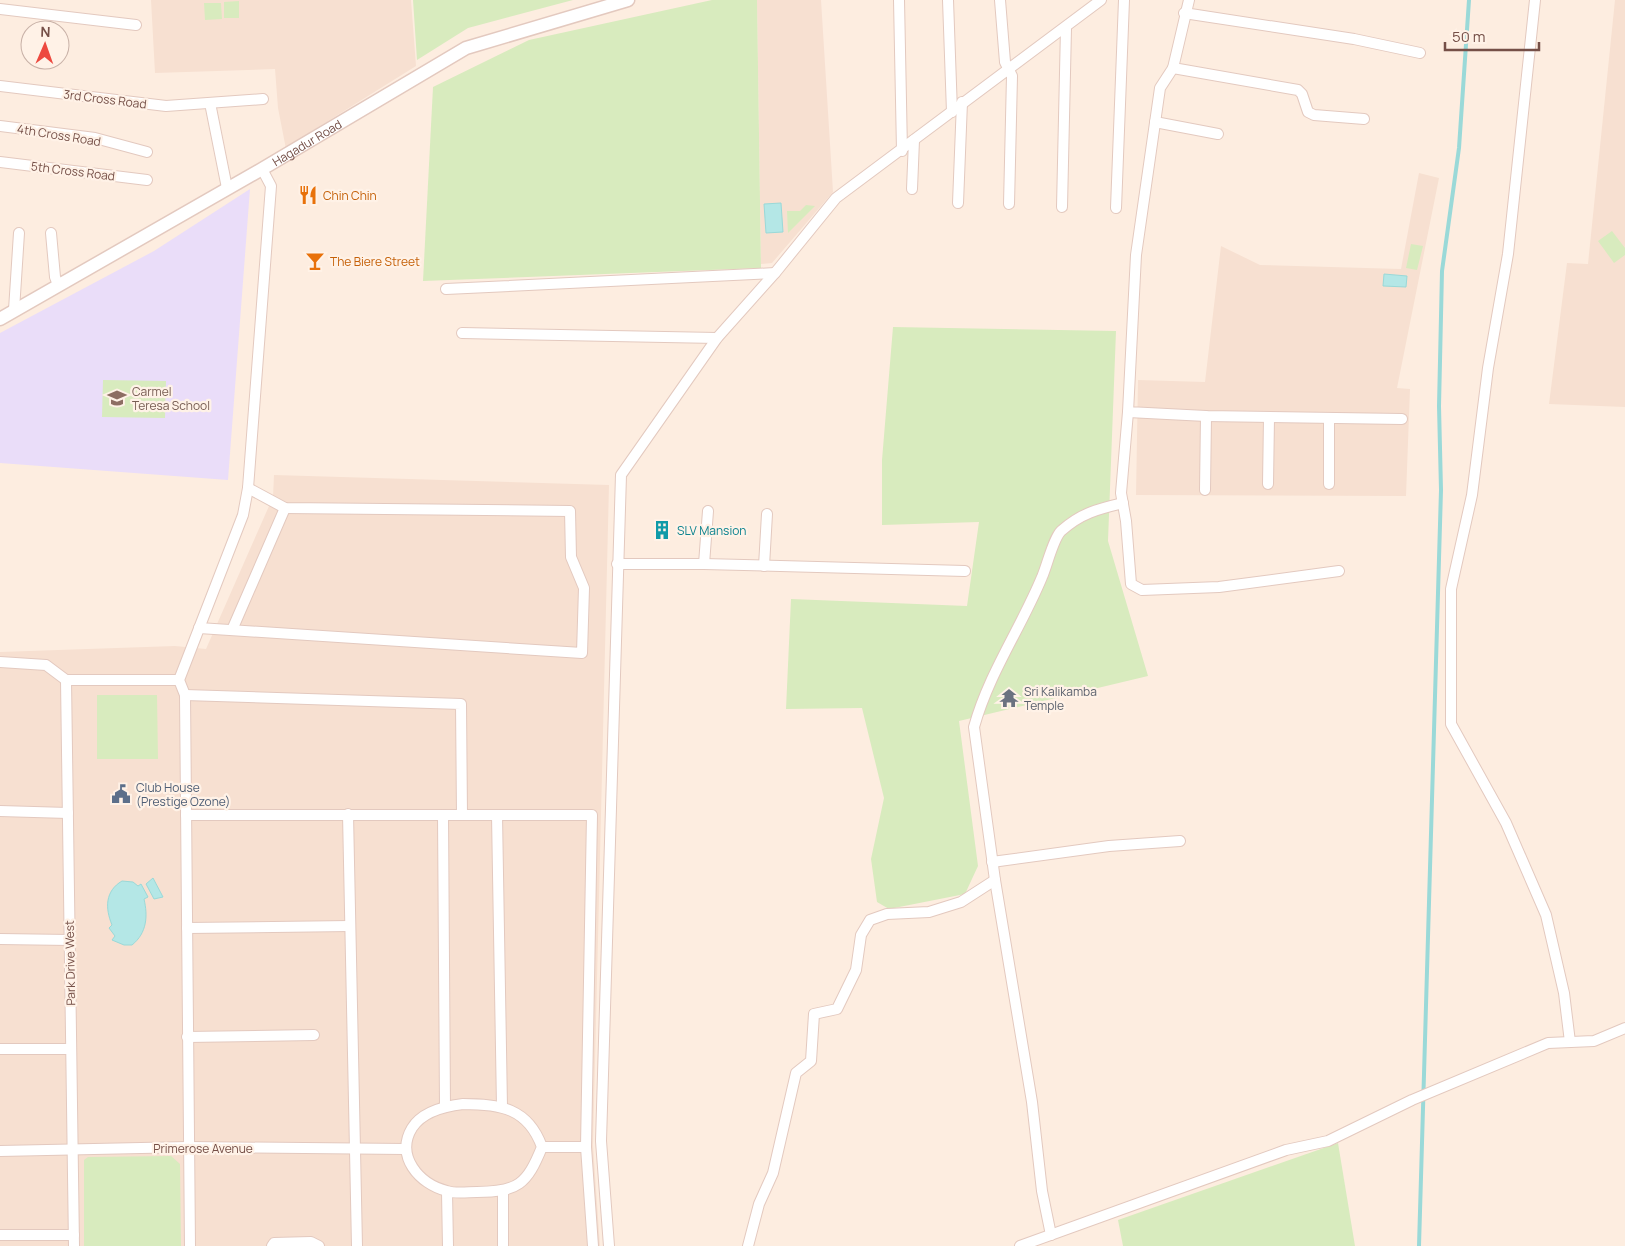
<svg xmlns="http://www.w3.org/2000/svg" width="1625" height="1246" viewBox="0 0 1625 1246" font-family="Manrope,sans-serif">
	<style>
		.residential { fill: #f7e0d1 }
		.education { fill: #eaddf9 }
		.green { fill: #d8ebbe }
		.water { fill: #b4e7e6; stroke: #9ad9d8 }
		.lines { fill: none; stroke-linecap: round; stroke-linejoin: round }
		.stream { stroke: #9ad9d8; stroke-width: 4 }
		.minor-casing { stroke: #e3c9bf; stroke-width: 12 }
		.tertiary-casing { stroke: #e3c9bf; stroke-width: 15 }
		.minor { stroke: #fff; stroke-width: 10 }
		.tertiary { stroke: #fff; stroke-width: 12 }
		.labels { text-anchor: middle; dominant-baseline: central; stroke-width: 4.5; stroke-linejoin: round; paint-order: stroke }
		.street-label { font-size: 12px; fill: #754f47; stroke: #fff2e7 }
		.food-label { font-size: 12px; fill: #c56008; stroke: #fff2e7; text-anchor: start }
		.education-label { font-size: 12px; fill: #785e54; stroke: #fff2e7; text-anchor: start }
		.culture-label { font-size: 12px; fill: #0d838f; stroke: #fff2e7; text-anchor: start }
		.worship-label { font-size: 12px; fill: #5b616d; stroke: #fff2e7; text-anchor: start }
		.service-label { font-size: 12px; fill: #4e5e75; stroke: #fff2e7; text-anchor: start }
	</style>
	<rect width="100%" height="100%" fill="#fdede0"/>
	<g class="residential">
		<polygon points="151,0 411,0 416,66 296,141 286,149 278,108 275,69 155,73"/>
		<polygon points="757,0 821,0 833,192 772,263 761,264"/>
		<polygon points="1615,0 1625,0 1625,407 1549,404 1567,263 1588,264"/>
		<polygon points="1419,173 1439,178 1397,388 1410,389 1406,496 1136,495 1138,380 1205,382 1221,246 1260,265 1401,269"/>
		<polygon points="274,475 609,485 593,1145 600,1246 0,1246 0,652 175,646 206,649 273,497"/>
	</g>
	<polygon class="education" points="250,189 228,480 0,463 0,333 154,251"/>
	<g class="green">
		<polygon points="413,0 573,0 468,28 417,60"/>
		<polygon points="712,0 757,0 761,268 423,281 433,87 529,40"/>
		<polygon points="239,1 239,18 224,18 224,2"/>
		<polygon points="204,3 221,3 222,19 205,20"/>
		<polygon points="806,205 815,206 788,233 787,211 800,211"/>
		<polygon points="1612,231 1625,248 1625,255 1614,263 1598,241"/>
		<polygon points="1411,244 1423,246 1417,270 1406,268"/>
		<polygon points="893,327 1116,331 1108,541 1148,676 959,721 978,866 965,894 889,909 877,902 871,859 884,798 862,708 786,709 791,599 967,606 979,522 882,525 882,460"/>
		<polygon points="103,380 166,381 165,418 102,417"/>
		<polygon points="97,695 157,695 158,759 97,759"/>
		<polygon points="1338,1143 1355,1246 1123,1246 1118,1220"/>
		<polygon points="171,1156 180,1164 181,1246 84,1246 84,1160 88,1157"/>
	</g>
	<g class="water">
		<polygon points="781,203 783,232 766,233 764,204"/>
		<polygon points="1384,274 1407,276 1406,287 1383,286"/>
		<polygon points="153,878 163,897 154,899 146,884"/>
		<path d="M122,881l11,1 5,4 3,-2 7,13 -4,2c4,17 3,34 -12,46h-8l-12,-5 3,-4 -6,-8 3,-3c-7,-17 -7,-34 10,-44z"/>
	</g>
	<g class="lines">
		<polyline class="stream" points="1419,1246 1441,490 1439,406 1442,271 1459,148 1469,0"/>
		<g class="minor-casing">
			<g id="minor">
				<polyline points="899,0 902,151"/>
				<polyline points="948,0 952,112"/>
				<polyline points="1000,0 1005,62 1012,76 1009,204"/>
				<polyline points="1189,0 1173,68 1298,90 1302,94 1308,112 1314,115 1364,119"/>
				<polyline points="1535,0 1508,254 1488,368 1472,495 1451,589 1451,724 1506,823 1546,915 1564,993 1570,1042"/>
				<polyline points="0,9 136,25"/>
				<polyline points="1184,13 1354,39 1420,53"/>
				<polyline points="1173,68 1160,88 1136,255 1128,412 1206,416 1402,419"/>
				<polyline points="0,86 166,106 263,99"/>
				<polyline points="210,103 227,188"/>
				<polyline points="1155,122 1218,134"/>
				<polyline points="0,126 95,138 147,152"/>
				<polyline points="0,162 147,180"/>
				<polyline points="912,189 914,140"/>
				<polyline points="958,203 962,102"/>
				<polyline points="1062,207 1066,28"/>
				<polyline points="1116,208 1124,0"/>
				<polyline points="51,233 55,277 58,285"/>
				<polyline points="446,289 775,273"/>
				<polyline points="14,310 19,233"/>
				<polyline points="462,333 717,338"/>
				<polyline points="1128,412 1121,493 1126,521 1131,584 1142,590 1219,587 1339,571"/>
				<polyline points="1329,419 1329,484"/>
				<polyline points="1268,484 1269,418"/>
				<polyline points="1205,490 1206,416"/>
				<polyline points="617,564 704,564 965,571"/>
				<polyline points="704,564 708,511"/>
				<polyline points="764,566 767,514"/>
				<polyline points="199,628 582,653 584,588 571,557 570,511 285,508 248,488"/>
				<polyline points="232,630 285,508"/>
				<polyline points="0,662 46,665 66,680"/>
				<polyline points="66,680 74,1246"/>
				<polyline points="66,680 179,680"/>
				<polyline points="185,695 461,704 462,815"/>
				<polyline points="0,811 68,813"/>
				<polyline points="348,814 357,1246"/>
				<polyline points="186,815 592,815 586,1147 542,1147"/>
				<polyline points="443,815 445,1107"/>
				<polyline points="497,815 502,1107"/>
				<polyline points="992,862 1109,846 1180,841"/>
				<polyline points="187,928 350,926"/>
				<polyline points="0,939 70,940"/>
				<polyline points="187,1037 314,1035"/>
				<polyline points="0,1049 71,1049"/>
				<path d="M463,1104c37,0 65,4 79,43 -15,37 -24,45 -65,45 -9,0 -22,2 -30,-1 -28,-7 -52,-35 -35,-63 10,-16 34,-22 51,-24z"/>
				<polyline points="586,1147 593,1246"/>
				<polyline points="0,1151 188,1147 405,1149"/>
				<polyline points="447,1192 448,1246"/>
				<polyline points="503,1192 503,1246"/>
				<polyline points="0,1235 74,1235"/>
				<path d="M1051,1235l-9,-44 -10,-89 -37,-222 -21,-153c15,-54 47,-99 68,-150 5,-11 11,-38 19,-46 20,-18 37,-22 62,-28"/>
				<polyline points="190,1246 185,695 179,680 243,515 248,488 271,186 262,169"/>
				<polyline points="272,1246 274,1243 311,1242 319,1246"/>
				<polyline points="609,1246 601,1141 621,475 717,338 775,273 836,198 1101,0"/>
				<polyline points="748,1246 759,1204 773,1173 796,1073 811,1061 814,1014 837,1009 856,970 861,935 870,920 887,914 929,912 961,902 995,880"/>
				<polyline points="1020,1246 1286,1150 1328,1141 1412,1100 1548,1043 1594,1041 1625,1028"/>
			</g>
		</g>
		<g class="tertiary-casing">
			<g id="tertiary">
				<path id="s1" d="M0,319l262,-150 204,-121 162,-48"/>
			</g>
		</g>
		<use href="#minor" class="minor"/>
		<use href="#tertiary" class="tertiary"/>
	</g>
	<defs>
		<g id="restaurant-bare" transform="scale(1.5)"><path d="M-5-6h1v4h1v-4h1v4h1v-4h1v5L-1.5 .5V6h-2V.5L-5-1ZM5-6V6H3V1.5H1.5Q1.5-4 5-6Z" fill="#e8710a" stroke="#fff2e7" stroke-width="2.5" paint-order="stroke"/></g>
		<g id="bar-bare" transform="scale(1.5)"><path d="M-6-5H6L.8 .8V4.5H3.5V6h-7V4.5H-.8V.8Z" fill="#e8710a" stroke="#fff2e7" stroke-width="2.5" paint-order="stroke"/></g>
		<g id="school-bare" transform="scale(1.5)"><path d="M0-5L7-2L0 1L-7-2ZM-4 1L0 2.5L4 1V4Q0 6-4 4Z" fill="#8d6e63" stroke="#fff2e7" stroke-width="2.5" paint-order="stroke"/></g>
		<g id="building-bare" transform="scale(1.5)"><path d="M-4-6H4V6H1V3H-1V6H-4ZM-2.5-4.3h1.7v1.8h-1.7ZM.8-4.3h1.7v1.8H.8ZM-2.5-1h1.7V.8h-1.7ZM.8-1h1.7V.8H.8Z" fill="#0f9aa8" stroke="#fff2e7" stroke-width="2.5" paint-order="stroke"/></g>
		<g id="temple-bare" transform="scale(1.5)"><path d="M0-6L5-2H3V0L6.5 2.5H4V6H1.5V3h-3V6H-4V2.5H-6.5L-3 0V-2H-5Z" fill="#6b7280" stroke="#fff2e7" stroke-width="2.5" paint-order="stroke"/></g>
		<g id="civic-bare" transform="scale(1.5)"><path d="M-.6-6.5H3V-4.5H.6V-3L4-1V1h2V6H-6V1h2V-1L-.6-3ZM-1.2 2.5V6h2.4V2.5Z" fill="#5c6f8a" stroke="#fff2e7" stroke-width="2.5" paint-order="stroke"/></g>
	</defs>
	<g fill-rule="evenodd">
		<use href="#restaurant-bare" x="308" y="195"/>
		<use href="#bar-bare" x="315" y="261"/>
		<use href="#school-bare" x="117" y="398"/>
		<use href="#building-bare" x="662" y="530"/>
		<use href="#temple-bare" x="1009" y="698"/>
		<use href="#civic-bare" x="121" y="794"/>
	</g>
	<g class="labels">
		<g class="street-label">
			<text transform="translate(105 99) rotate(7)">3rd Cross Road</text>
			<text transform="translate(59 135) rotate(9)">4th Cross Road</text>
			<text stroke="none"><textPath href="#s1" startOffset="354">Hagadur Road</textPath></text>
			<text transform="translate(73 171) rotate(7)">5th Cross Road</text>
			<text transform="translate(70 963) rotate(-91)">Park Drive West</text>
			<text x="203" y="1148">Primerose Avenue</text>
		</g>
		<g class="food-label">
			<text x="323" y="195">Chin Chin</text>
			<text x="330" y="261">The Biere Street</text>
		</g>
		<g class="education-label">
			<text x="132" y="391">Carmel<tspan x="132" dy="14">Teresa School</tspan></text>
		</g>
		<g class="culture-label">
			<text x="677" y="530">SLV Mansion</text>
		</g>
		<g class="worship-label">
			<text x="1024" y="691">Sri Kalikamba<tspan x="1024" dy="14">Temple</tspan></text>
		</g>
		<g class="service-label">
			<text x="136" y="787">Club House<tspan x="136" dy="14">(Prestige Ozone)</tspan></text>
		</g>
	</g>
	<g transform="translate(45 45) rotate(2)"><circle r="24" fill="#fff2e7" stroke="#c8b1a7"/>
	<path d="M0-4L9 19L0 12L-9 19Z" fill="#ed493f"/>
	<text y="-8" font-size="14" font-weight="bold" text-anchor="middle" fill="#754f47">N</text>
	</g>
	<path d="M1445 42v8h94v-8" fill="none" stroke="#754f47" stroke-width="2.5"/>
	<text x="1452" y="42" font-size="15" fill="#754f47" stroke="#fff2e7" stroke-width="4" paint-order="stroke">50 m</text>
</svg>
